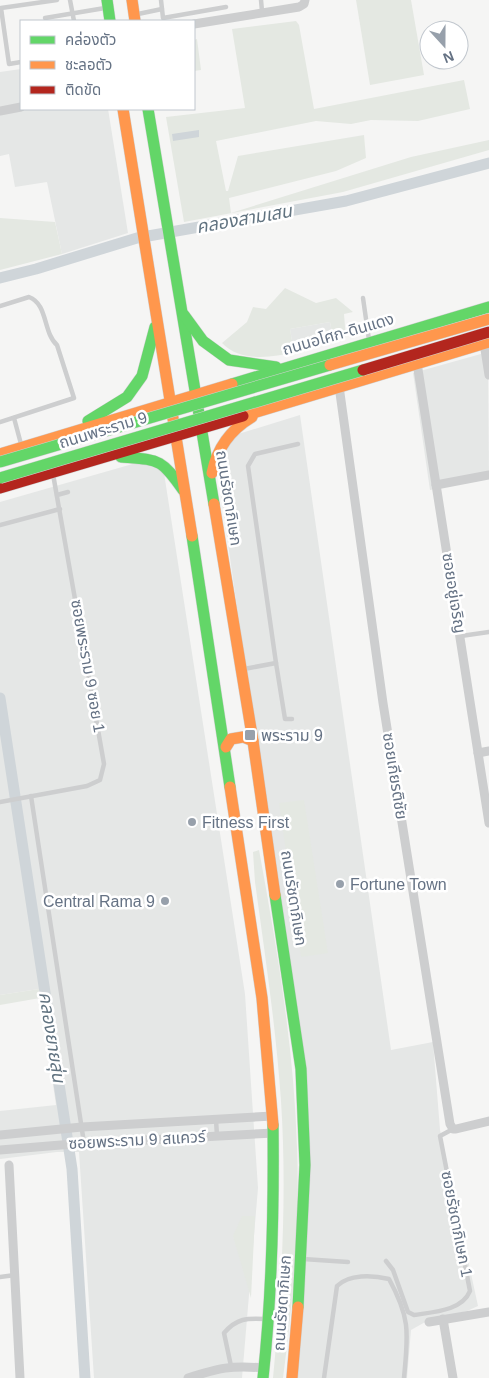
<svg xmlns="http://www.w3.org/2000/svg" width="489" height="1378" viewBox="0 0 489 1378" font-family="Helvetica,'Noto Sans Thai',sans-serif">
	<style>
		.built { fill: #e5e7e6 }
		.green { fill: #e4e8e2 }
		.water { fill: #cfd5d9 }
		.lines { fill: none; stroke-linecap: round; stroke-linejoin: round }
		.canal { stroke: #cfd5d9; stroke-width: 11 }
		.fast-casing { stroke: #d1d1d2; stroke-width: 12 }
		.slow-casing { stroke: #d1d1d2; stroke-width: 12 }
		.jam-casing { stroke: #d1d1d2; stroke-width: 12 }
		.lane { stroke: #cdcecf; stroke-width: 4.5 }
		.street { stroke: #cdcecf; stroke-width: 9 }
		.fast { stroke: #63d668; stroke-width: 11 }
		.slow { stroke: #ff974d; stroke-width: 11 }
		.jam { stroke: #b3261e; stroke-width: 11 }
		.fast-bridge-casing { stroke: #d1d1d2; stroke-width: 12; stroke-linecap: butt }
		.slow-bridge-casing { stroke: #d1d1d2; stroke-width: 12; stroke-linecap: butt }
		.jam-bridge-casing { stroke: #d1d1d2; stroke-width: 12; stroke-linecap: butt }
		.fast-bridge { stroke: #63d668; stroke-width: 11 }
		.slow-bridge { stroke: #ff974d; stroke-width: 11 }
		.jam-bridge { stroke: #b3261e; stroke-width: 11 }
		.poi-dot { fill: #97a0ab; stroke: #fff; stroke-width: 2 }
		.labels { text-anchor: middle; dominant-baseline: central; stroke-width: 5; stroke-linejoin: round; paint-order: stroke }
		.street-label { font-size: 16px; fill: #657284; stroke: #fff }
		.poi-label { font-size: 16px; fill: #657284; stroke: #fff; text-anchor: start }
		.water-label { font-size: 18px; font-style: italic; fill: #617380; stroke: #fff }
	</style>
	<rect width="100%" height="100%" fill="#f5f5f4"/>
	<g class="built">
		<polygon points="21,69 21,109 108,109 128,233 62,254 47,182 15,187 9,154 0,156 0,72"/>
		<polygon points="330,322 334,343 294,352 290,329"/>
		<polygon points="488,352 489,478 430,490 413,373"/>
		<polygon points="300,415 391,1050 433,1042 440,1130 478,1306 467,1311 427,1321 411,1330 407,1378 293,1378 304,1281 297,1026 217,467 235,435"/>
		<polygon points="143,461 164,473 245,994 258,1188 242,1378 94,1378 79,1152 57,1152 0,1159 0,1111 56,1105 39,989 0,995 0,502"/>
	</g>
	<g class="green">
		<polygon points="356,0 411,0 424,75 370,85"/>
		<polygon points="296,21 299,25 314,109 464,80 470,109 418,121 371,120 351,124 316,121 216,141 226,191 228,191 238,156 364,135 366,158 336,171 229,198 231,213 411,157 489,140 489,150 343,192 184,222 166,117 245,108 232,29"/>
		<polygon points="197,39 201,70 194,71 194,40"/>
		<polygon points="0,218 55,222 62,254 0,270"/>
		<path d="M285,288l31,15 20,-5 17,14 -9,2 2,25 -12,4 -4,-21 -40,7 4,23c-23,6 -54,10 -72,-9l25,-21 6,-15 13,2z"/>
		<polygon points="304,800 328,953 301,957 279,803"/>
		<path d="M259,850c18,98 35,197 38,297 3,76 -4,155 -14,231h-10c9,-92 14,-185 8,-277 -5,-73 -16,-146 -26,-219l-2,-30z"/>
		<polygon points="39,989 40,998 0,1005 0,995"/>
		<polygon points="242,1216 255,1216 251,1298 233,1236"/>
	</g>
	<polygon class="water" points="199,130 199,137 173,141 172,134"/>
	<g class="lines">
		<g class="canal">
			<polyline points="0,278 36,269 137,238 346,201 489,163"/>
			<polyline points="0,698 72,1169 85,1378"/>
		</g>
		<g class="fast-casing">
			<g id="fast">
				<polyline points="107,0 110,21"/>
				<polyline points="148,109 214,504"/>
				<polyline points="184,315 203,341 229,360 276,367"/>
				<polyline points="232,384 489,307"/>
				<polyline points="88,421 127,397 142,376 155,327"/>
				<path d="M121,457c38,3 40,1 62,33"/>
				<polyline points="192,536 230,787"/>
				<polyline points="275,895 301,1069 305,1165 298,1307"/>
				<path d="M263,1378c9,-84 11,-169 10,-253"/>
			</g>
		</g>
		<g class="slow-casing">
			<g id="slow">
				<polyline points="132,0 135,21"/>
				<polyline points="123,109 192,536"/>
				<polyline points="243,416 489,342"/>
				<polyline points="0,454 232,384"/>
				<path d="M212,473c5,-25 18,-43 40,-56"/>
				<polyline points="214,504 253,741 275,895"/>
				<polyline points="226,747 231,739 243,737 253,741"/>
				<polyline points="230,787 262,998 273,1125"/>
				<polyline points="292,1378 298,1307"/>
			</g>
		</g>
		<g class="jam-casing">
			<polyline id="jam" points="0,488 243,416"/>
		</g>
		<g class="lane">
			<polyline points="70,0 74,21"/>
			<polyline points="161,0 163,18 226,7"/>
			<polyline points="261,0 262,11"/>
			<polyline points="138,14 162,9"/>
			<polyline points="45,18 105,8"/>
			<polyline points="21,62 9,64 1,8 57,0"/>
			<polyline points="363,298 369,340"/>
			<path d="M0,306l29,-9c19,7 14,36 28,48l17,53 -74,24"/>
			<polyline points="14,418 21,444"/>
			<polyline points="57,495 68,492"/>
			<polyline points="0,525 60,509"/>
			<polyline points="461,636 489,632"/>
			<polyline points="276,663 248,466 255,454 298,444"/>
			<polyline points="244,669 276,663 285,719 292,719"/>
			<polyline points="31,796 84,1143"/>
			<polyline points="0,802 87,786 100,780 104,764 53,474"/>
			<polyline points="216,1120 217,1136"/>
			<polyline points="303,1259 348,1262"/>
			<path d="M386,1261l7,9 15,42 6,3c19,-3 48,-4 56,-24l-30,-155 13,-7"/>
			<polyline points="0,1277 15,1275"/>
			<path d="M231,1366l-7,-33c13,-15 23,-15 41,-14"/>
			<path d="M324,1378l13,-92c12,-12 35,-11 52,-7 22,40 19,55 15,99"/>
		</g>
		<g class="street">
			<polyline points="194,24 299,7 304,4 305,0"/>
			<polyline points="0,111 21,107"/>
			<polyline points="484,343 489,375"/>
			<polyline points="417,363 489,823"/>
			<polyline points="339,386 383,703 450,1124 453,1129 456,1129 489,1121"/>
			<polyline points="436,485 489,475"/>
			<polyline points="478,753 489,751"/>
			<polyline points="0,1135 82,1127 273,1116"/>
			<polyline points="0,1150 73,1144 274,1133"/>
			<polyline points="9,1165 20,1378"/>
			<polyline points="443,1319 453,1378"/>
			<polyline points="429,1322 489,1312"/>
			<path d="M188,1378c31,-10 43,-13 76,-10"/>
		</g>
		<use href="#fast" class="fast"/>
		<use href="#slow" class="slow"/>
		<use href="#jam" class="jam"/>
		<g class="fast-bridge-casing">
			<g id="fast-bridge">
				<polyline points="0,462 330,365"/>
				<polyline points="0,478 363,370"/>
			</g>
		</g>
		<g class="slow-bridge-casing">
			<polyline id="slow-bridge" points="330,365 489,319"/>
		</g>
		<g class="jam-bridge-casing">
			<polyline id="jam-bridge" points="363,370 489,332"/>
		</g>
		<use href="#fast-bridge" class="fast-bridge"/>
		<use href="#slow-bridge" class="slow-bridge"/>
		<use href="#jam-bridge" class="jam-bridge"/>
	</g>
	<g class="poi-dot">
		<rect x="244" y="729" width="12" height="12" rx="2.5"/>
		<circle cx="192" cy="822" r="5"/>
		<circle cx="340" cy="884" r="5"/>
		<circle cx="165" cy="901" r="5"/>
	</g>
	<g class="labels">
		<g class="street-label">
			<text transform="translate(338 334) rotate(-16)">ถนนอโศก-ดินแดง</text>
			<text transform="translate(103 430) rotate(-17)">ถนนพระราม 9</text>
			<text transform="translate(229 498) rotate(81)">ถนนรัชดาภิเษก</text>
			<text transform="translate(454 593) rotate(81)">ซอยอยู่เจริญ</text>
			<text transform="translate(88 666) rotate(80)">ซอยพระราม 9 ซอย 1</text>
			<text transform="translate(395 776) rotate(81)">ซอยเกียรติชัย</text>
			<text transform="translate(294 898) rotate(81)">ถนนรัชดาภิเษก</text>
			<text transform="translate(137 1140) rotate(-3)">ซอยพระราม 9 สแควร์</text>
			<text transform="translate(457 1224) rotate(79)">ซอยรัชดาภิเษก 1</text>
			<text transform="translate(282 1303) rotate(-86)">ถนนรัชดาภิเษก</text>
		</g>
		<g class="poi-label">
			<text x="261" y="735">พระราม 9</text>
			<text x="202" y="822">Fitness First</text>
			<text x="350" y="884">Fortune Town</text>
			<text x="155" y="901" text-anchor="end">Central Rama 9</text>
		</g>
		<g class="water-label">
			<text transform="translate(244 219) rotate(-10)">คลองสามเสน</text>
			<text transform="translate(52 1037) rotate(81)">คลองยายสุ่น</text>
		</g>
	</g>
	<rect x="20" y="20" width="175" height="90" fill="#ffffff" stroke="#c1c7ce"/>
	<rect x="30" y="36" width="25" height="8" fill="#63d668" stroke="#c1c7ce"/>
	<text x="65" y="45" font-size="15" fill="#657284">คล่องตัว</text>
	<rect x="30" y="61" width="25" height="8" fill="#ff974d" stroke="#c1c7ce"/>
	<text x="65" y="70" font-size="15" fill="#657284">ชะลอตัว</text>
	<rect x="30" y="86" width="25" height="8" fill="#b3261e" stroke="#c1c7ce"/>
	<text x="65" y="95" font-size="15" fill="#657284">ติดขัด</text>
	<g transform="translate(444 45) rotate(159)"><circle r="24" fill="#ffffff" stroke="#c1c7ce"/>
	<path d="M0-4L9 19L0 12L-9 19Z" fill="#97a0ab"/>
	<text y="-8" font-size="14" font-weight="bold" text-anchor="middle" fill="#657284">N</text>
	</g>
</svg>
